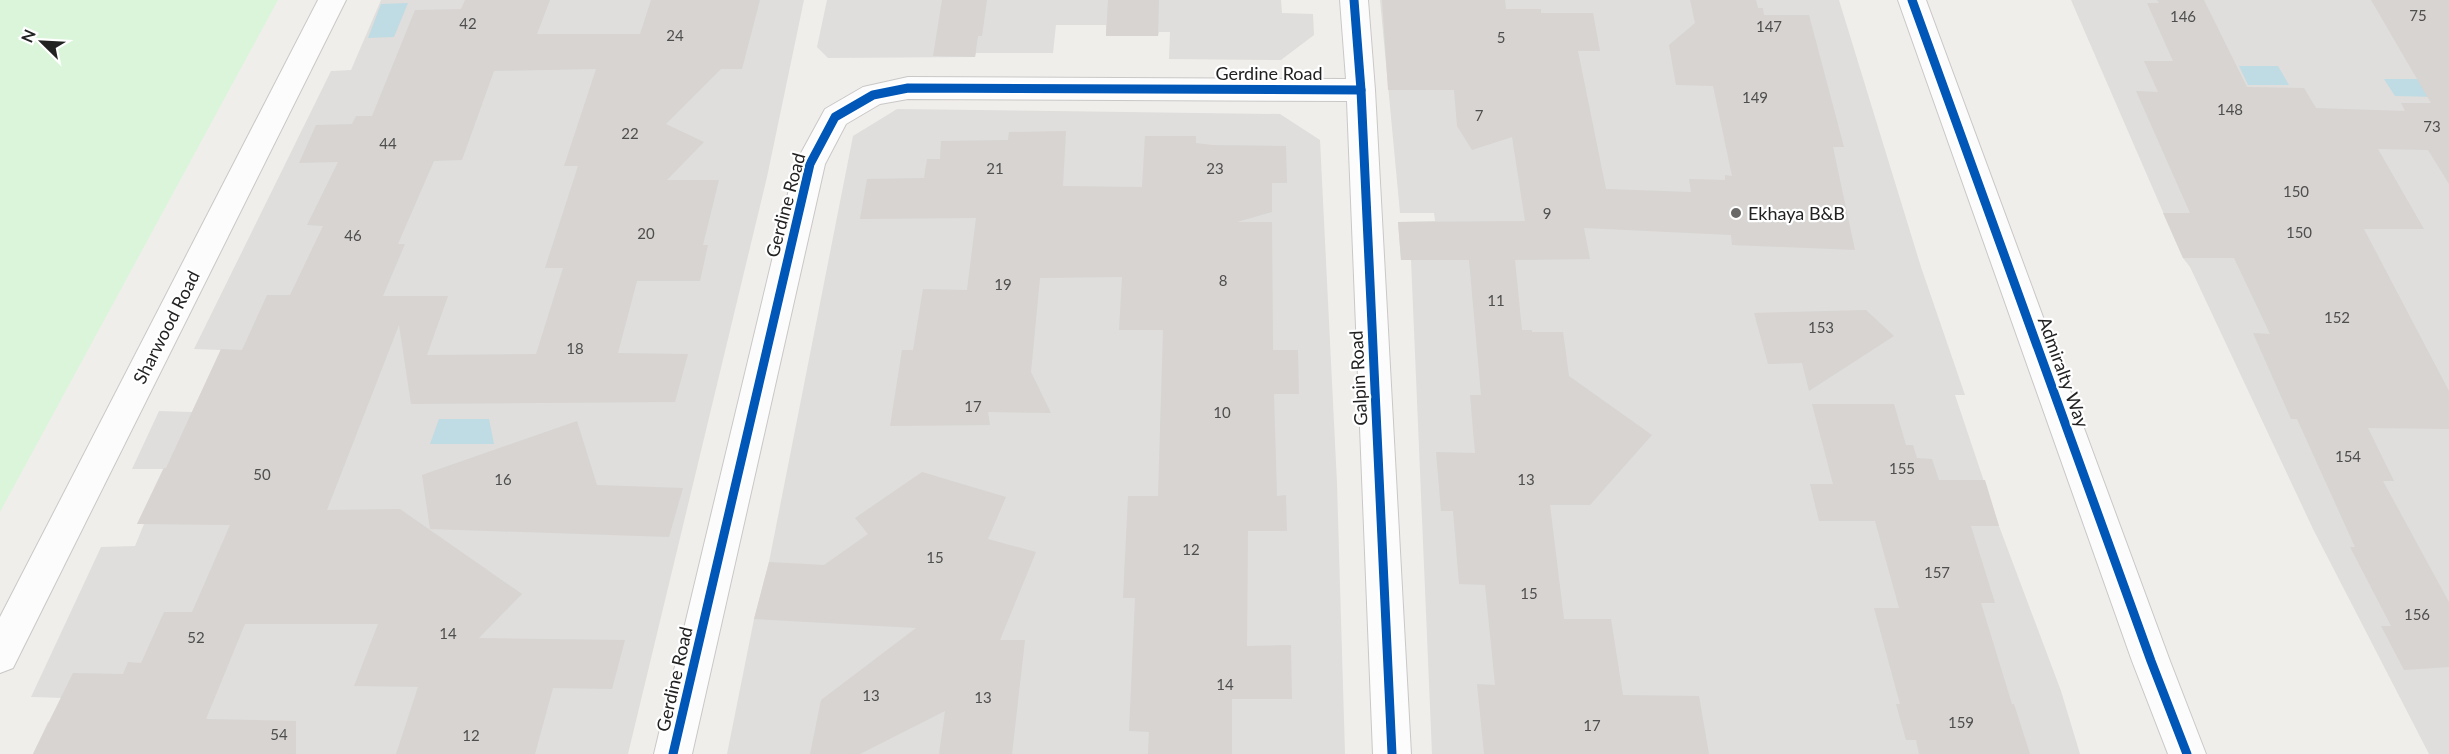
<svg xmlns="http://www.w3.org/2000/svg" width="2449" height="754" viewBox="0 0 2449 754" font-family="Lato,sans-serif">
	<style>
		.residential { fill: #dfdedc }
		.park { fill: #daf5da }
		.water { fill: #bfdbe3 }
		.building { fill: #d7d4d2; fill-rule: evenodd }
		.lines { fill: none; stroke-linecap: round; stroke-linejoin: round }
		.street-casing { stroke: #c9c8c7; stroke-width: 2 }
		.street { fill: #fdfcfc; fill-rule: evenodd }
		.cycleway-casing { stroke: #fff; stroke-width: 13 }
		.cycleway { stroke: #0057b8; stroke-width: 9 }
		.poi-dot { fill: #6a6968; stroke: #fff; stroke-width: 2 }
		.labels { text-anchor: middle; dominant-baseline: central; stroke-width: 4.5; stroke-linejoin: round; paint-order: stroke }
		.number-label { font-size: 15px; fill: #4f4e4e }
		.street-label { font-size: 18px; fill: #222; stroke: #fff }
		.poi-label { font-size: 18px; fill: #222; stroke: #fff; text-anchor: start }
	</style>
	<rect width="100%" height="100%" fill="#f0eeeb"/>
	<g class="residential">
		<polygon points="381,0 804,0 767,177 628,754 33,754 48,722 53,722 64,698 31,697 101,547 135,546 144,524 137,524 163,469 132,469 159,411 192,412 221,350 194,349 331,71 351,70"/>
		<polygon points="827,0 1281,0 1282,13 1313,14 1314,35 1281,60 1169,59 1170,32 1159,32 1158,36 1106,36 1106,25 1056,25 1053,53 976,53 975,57 828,58 817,47"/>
		<polygon points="1380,0 1839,0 1921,267 1965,395 1955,395 1999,526 2061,691 2080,754 1432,754 1411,260 1401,260 1398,222 1435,221 1434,213 1400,213"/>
		<polygon points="2071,0 2449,0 2449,754 2429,754 2313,529 2190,267 2183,258"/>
		<polygon points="897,109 1280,114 1320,140 1337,483 1345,754 727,754 754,619 769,562 853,136"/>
	</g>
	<polygon class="park" points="0,0 278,0 0,512"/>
	<g class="water">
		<polygon points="408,3 394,37 368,38 381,4"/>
		<polygon points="2239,66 2278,66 2289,85 2248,85"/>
		<polygon points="2384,79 2427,79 2438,97 2395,96"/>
		<polygon points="439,419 489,419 494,444 430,444"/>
	</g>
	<g class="building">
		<path d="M465,0h85l-13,34h103l11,-34h109l-18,69h-21l-55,55 38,18 -37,38h52l-16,65h5l-8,36h-63l-19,72 70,1 -13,48 -264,2 -12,-79 -72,185 73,-1 122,85 -43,44 146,2 -13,49 -59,-1 -18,66h-139l22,-67 -64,-1 24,-62h-133l-39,95 90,2v33h-263l40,-81 50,1 5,-12 13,1 23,-51h28l38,-87 -93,-1 27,-56h2l55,-119 21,1 25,-55h23l33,-69 -16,-1 31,-63 -39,1 17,-38 36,-1 4,-8h16l43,-106 46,-1zM596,69l-32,97h14l-33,102h18l-27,86 -109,1 21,-59h-65l22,-52h-7l36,-83 28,-1 32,-89z"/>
		<polygon points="942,0 987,0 982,36 978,36 975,57 933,56"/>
		<polygon points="1108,0 1159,0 1158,36 1106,36"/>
		<polygon points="1382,0 1505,0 1506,9 1541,9 1541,13 1593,13 1600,51 1578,51 1606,189 1691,192 1689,179 1725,180 1725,175 1732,176 1713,86 1676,85 1669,45 1695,23 1690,0 1756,0 1758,8 1763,8 1764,15 1809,15 1844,147 1833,147 1855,250 1732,245 1731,235 1584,228 1590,259 1515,260 1522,330 1532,330 1532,332 1563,332 1569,376 1652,435 1590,505 1550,505 1564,619 1611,619 1623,695 1699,696 1709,754 1484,754 1477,684 1495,685 1485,585 1459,584 1453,511 1441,511 1436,452 1475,453 1470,395 1481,395 1469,260 1401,260 1398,222 1525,221 1512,137 1472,150 1457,126 1454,90 1388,90"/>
		<polygon points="2157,0 2204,0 2247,87 2304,88 2316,108 2405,111 2401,103 2431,103 2371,0 2449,0 2449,184 2428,150 2378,149 2424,229 2364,229 2449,391 2449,429 2368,428 2394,481 2383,481 2449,602 2449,667 2404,670 2381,626 2391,626 2350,547 2355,547 2297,419 2291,419 2253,333 2270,334 2234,258 2183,258 2163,213 2190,213 2136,91 2158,92 2144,61 2173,61 2147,3 2159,3"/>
		<polygon points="1066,131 1063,186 1142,187 1145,136 1196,136 1196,143 1212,145 1286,146 1287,183 1272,183 1272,212 1237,222 1272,222 1273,350 1298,350 1299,394 1274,394 1277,496 1286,495 1287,531 1248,531 1247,646 1291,645 1292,699 1232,699 1232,754 1148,754 1149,732 1129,731 1135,598 1123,598 1128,496 1158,496 1163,330 1119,330 1122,277 1040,278 1031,372 1051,413 988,412 990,425 890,426 902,350 913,350 923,289 967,290 976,218 860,219 867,179 924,178 927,159 940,159 941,141 1008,140 1009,132"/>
		<polygon points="1866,310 1894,336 1809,391 1802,363 1768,364 1754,313"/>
		<polygon points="1812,404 1894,404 1906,445 1913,445 1917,458 1932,459 1939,480 1985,480 1999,526 1971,526 1995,603 1981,603 2012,704 2014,704 2030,754 1919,754 1916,740 1906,740 1896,704 1900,704 1874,608 1899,608 1875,521 1819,521 1810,484 1833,484"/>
		<polygon points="577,421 597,485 683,488 669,537 430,529 422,475"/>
		<polygon points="922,472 1006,497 988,539 1036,552 1000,640 1025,640 1012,754 939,754 945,711 860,754 810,754 821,700 916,628 754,619 769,562 824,565 868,534 855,518"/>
	</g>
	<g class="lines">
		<g class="street-casing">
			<g id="street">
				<polygon points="318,0 346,0 13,668 0,673 0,617"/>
				<polygon points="1340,0 1368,0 1375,90 1411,754 1373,754 1347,101 908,99 880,104 846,124 825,164 692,754 654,754 795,164 825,109 863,87 908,77 1346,79"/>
				<polygon points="1898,0 1926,0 2170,661 2206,754 2168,754 2132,661"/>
			</g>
		</g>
		<use href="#street" class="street"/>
		<g class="cycleway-casing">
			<g id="cycleway">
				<polyline points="1354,0 1361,90 1392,754"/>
				<polyline points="1912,0 2151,661 2187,754"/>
				<polyline points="673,754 810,164 835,117 873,95 908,88 1361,90"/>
			</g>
		</g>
		<use href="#cycleway" class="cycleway"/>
	</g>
	<circle class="poi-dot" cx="1736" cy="213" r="6"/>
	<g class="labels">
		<g class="number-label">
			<text x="2418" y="15">75</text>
			<text x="2183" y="16">146</text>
			<text x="468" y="23">42</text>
			<text x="1769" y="26">147</text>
			<text x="675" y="35">24</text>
			<text x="1501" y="37">5</text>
			<text x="1755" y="97">149</text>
			<text x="2230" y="109">148</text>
			<text x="1479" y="115">7</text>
			<text x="2432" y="126">73</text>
			<text x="630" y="133">22</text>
			<text x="388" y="143">44</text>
			<text x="995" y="168">21</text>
			<text x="1215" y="168">23</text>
			<text x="2296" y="191">150</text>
			<text x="1547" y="213">9</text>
			<text x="2299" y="232">150</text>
			<text x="646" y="233">20</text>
			<text x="353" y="235">46</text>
			<text x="1223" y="280">8</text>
			<text x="1003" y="284">19</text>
			<text x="1496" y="300">11</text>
			<text x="2337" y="317">152</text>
			<text x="1821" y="327">153</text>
			<text x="575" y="348">18</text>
			<text x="973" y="406">17</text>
			<text x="1222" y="412">10</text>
			<text x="2348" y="456">154</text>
			<text x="1902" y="468">155</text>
			<text x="262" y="474">50</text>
			<text x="503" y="479">16</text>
			<text x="1526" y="479">13</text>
			<text x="1191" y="549">12</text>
			<text x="935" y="557">15</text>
			<text x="1937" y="572">157</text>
			<text x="1529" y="593">15</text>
			<text x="2417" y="614">156</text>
			<text x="448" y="633">14</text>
			<text x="196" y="637">52</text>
			<text x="1225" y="684">14</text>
			<text x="871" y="695">13</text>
			<text x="983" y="697">13</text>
			<text x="1961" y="722">159</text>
			<text x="1592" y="725">17</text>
			<text x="279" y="734">54</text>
			<text x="471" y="735">12</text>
		</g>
		<g class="street-label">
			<text x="1269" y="73">Gerdine Road</text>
			<text transform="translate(785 205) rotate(-75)">Gerdine Road</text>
			<text transform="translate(166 327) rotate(-63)">Sharwood Road</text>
			<text transform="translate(2064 372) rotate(70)">Admiralty Way</text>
			<text transform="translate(1358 378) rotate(-93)">Galpin Road</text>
			<text transform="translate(674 679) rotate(-77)">Gerdine Road</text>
		</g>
		<g class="poi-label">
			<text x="1748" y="213">Ekhaya B&amp;B</text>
		</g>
	</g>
	<g transform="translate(42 42) rotate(294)" stroke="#ffffff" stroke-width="4.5" paint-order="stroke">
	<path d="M0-4.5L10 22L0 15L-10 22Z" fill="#222222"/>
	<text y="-9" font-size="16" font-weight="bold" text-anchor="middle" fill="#222222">N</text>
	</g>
</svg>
